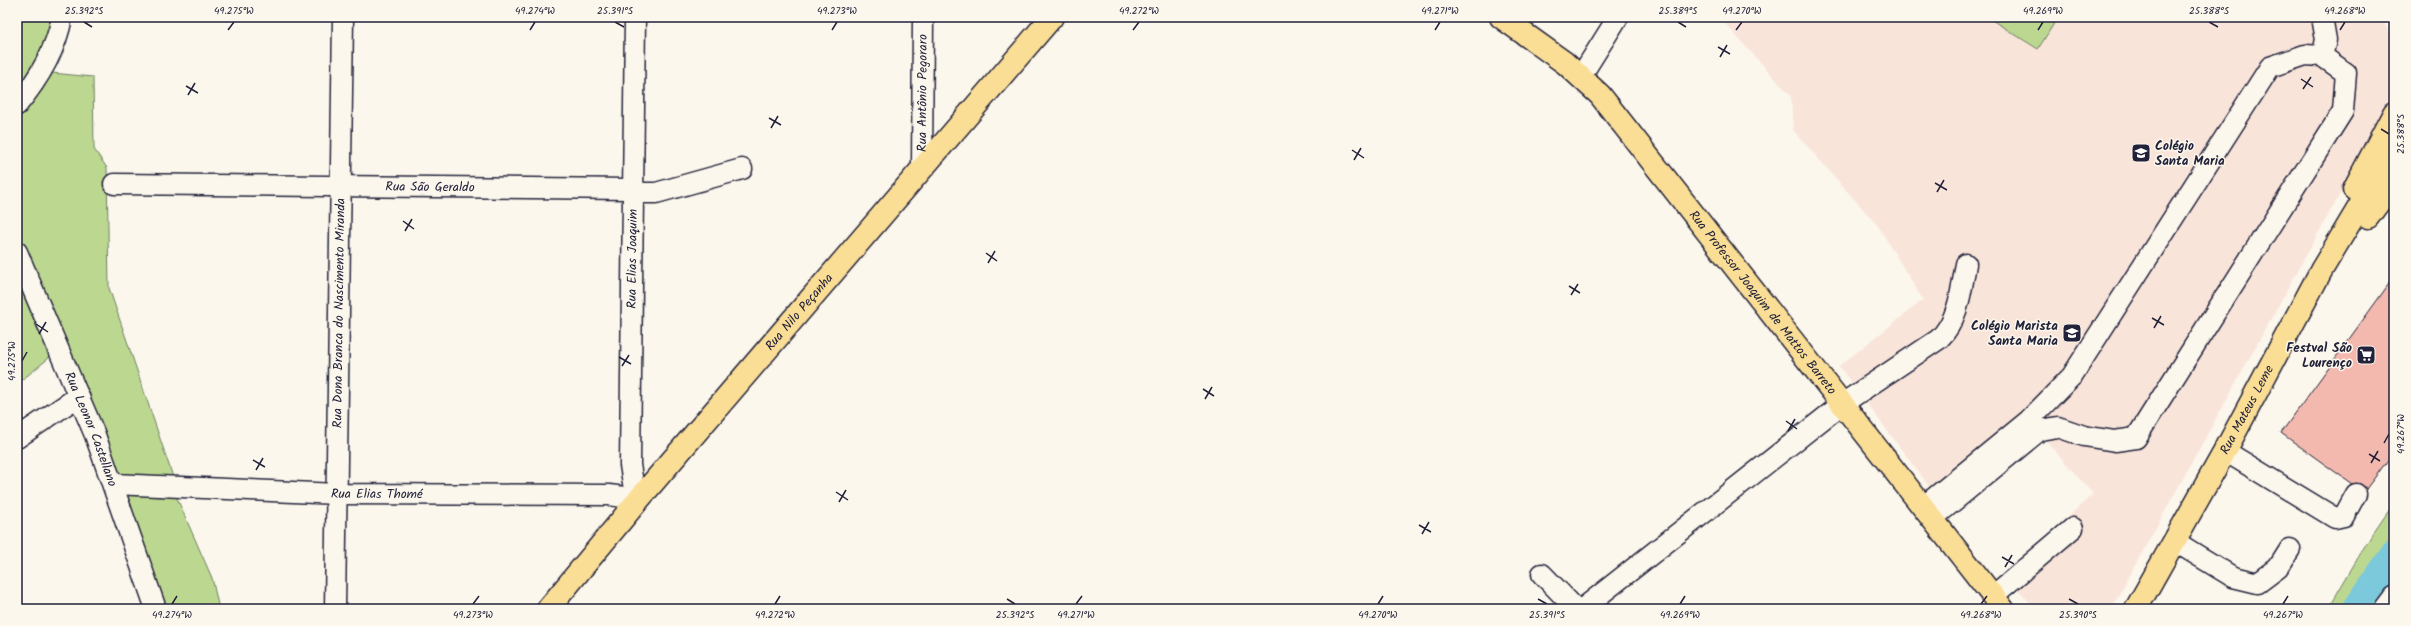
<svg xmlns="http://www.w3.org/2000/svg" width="2411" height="626" viewBox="0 0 2411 626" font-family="Kalam,sans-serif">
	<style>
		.built { fill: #f9e4da }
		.green { fill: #bcd890; stroke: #6f7d66 }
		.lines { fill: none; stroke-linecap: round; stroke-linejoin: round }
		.river { stroke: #7cc9db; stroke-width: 31 }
		.building { fill: #f3b9af; stroke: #22223b }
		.minor-casing { stroke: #22223b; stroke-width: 23 }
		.major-casing { stroke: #22223b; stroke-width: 25 }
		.minor { stroke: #fbf7ec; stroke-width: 20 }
		.major { stroke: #fbde96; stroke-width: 22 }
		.ticks { fill: none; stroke: #22223b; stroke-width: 1.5 }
		.labels { text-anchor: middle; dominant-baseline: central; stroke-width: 3; stroke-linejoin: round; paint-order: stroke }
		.street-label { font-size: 13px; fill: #22223b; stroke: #fbf7ec }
		.poi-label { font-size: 13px; font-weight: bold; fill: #22223b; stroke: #fbf7ec; text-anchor: end }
		.neatline { fill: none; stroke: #22223b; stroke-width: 1.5 }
		.ticks-label { font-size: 10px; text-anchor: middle; fill: #22223b }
	</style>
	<rect width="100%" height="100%" fill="#fbf7ec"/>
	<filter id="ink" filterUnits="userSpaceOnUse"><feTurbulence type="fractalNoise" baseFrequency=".025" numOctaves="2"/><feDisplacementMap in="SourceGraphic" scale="8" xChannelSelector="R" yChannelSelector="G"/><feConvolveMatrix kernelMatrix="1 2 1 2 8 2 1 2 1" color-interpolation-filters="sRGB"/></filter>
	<g filter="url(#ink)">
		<polygon class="built" points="1719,17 2380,17 2394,39 2394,96 2111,609 2035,609 2005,574 2093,494 2041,435 1952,517 1839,366 1923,300 1878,226 1793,130 1791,96"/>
		<g class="green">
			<polygon points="17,17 53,17 45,45 17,89"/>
			<polygon points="1987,17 2058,17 2038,49"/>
			<polygon points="52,73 93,77 94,149 107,168 109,288 173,477 120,476 17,231 17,117"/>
			<polygon points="17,278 49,358 17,384"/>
			<polygon points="125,495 176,496 212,578 219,609 164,609"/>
			<polygon points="2394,503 2394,581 2374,609 2328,609 2366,544"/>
		</g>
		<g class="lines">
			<polyline class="river" points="2358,609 2394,557"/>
		</g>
		<polygon class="building" points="2394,277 2394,452 2366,489 2361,484 2352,484 2281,433"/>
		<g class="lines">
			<g class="minor-casing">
				<g id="minor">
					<polyline points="2322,56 2326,40 2322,17"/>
					<polyline points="1581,76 1618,17"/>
					<path d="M17,105c21,-25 39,-55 45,-88"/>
					<path id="s1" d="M922,169l1,-152"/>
					<path id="s2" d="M114,184l519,5 9,4h14l86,-24"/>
					<path id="s3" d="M17,252l78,183 61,174"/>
					<polyline points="17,438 79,396"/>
					<polyline points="2225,451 2335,518 2344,516 2356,494"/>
					<path id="s4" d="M113,484l224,10 272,1 30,4 -6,-16 -3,-18 5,-448"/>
					<polyline points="1923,507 2028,421 2072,376 2270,67 2305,55 2322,56 2346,73 2343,111 2136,438 2115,441 2084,436 2058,427 2040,430 1932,519"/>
					<polyline points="2174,541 2233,577 2258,583 2278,568 2290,549"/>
					<polyline points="1542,574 1576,609"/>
					<polyline points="1993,596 2073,528"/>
					<path id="s5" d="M335,609l8,-592"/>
					<path d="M1582,609l260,-205 97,-65c20,-20 22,-48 27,-75"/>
					<polyline points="2385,609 2394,597"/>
				</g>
			</g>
			<g class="major-casing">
				<g id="major">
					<path id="s6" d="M1501,17l64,46 35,32 403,514"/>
					<polyline points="2354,189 2394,113"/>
					<polyline points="2368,217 2385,194 2394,188"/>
					<path id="s7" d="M548,609l91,-110 413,-482"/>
					<path id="s8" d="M2136,609l89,-158 97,-182 72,-120"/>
				</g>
			</g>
			<use href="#minor" class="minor"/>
			<use href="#major" class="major"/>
		</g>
	</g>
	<path class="ticks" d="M84,22l8,5M615,22l9,5M1678,22l8,5M2209,22l9,5M228,30l6,-8M530,30l5,-8M832,30l5,-8M1133,30l6,-8M1435,30l5,-8M1736,30l6,-8M2038,30l5,-8M2340,30l5,-8M1718,47l12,7M1720,57l7,-12M2301,79l12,8M186,86l12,7M2303,89l8,-12M188,95l7,-12M769,118l12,7M771,128l7,-12M2381,129l8,5M1352,150l12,8M1354,160l7,-12M1935,183l12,7M1937,192l7,-12M403,221l11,8M405,231l7,-12M986,253l11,8M988,263l7,-12M1569,286l11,7M1571,295l7,-11M2152,318l12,7M36,324l12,8M2154,328l7,-12M39,334l7,-12M619,357l12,7M22,361l5,-9M622,366l7,-11M1203,389l11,7M1205,399l7,-12M1786,421l11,8M1788,431l7,-12M2384,443l5,-9M2369,454l11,7M253,460l12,7M2371,463l7,-12M256,470l7,-12M836,492l12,8M839,502l7,-12M1419,525l12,7M1422,534l7,-12M2002,557l12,7M2005,567l7,-12M1007,599l8,5M1538,599l9,5M2069,599l9,5M172,604l5,-8M473,604l6,-8M775,604l5,-8M1076,604l6,-8M1378,604l5,-8M1680,604l5,-8M1981,604l6,-8M2283,604l5,-8"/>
	<defs>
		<g id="school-square" transform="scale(1)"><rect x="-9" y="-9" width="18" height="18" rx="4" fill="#22223b" stroke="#fbf7ec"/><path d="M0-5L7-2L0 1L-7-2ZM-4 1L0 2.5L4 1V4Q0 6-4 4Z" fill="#fff"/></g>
		<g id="supermarket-square" transform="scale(1)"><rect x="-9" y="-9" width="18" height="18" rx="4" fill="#22223b" stroke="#fbf7ec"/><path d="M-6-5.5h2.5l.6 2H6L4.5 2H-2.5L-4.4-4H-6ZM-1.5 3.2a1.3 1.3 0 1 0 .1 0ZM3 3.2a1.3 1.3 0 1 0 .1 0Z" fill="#fff"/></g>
	</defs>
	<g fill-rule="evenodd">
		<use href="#school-square" x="2141" y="153"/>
		<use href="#school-square" x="2072" y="333"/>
		<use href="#supermarket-square" x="2366" y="355"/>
	</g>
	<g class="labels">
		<g class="street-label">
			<text stroke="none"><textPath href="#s1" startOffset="76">Rua Antônio Pegoraro</textPath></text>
			<text stroke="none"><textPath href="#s2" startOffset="316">Rua São Geraldo</textPath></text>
			<text stroke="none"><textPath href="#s4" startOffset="768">Rua Elias Joaquim</textPath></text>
			<text stroke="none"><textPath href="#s6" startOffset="390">Rua Professor Joaquim de Mattos Barreto</textPath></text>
			<text stroke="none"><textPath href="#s7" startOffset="389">Rua Nilo Peçanha</textPath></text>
			<text stroke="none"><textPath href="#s5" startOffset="296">Rua Dona Branca do Nascimento Miranda</textPath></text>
			<text stroke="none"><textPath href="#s8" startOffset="228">Rua Mateus Leme</textPath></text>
			<text stroke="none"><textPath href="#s3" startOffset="192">Rua Leonor Castellano</textPath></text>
			<text stroke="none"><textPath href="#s4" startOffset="264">Rua Elias Thomé</textPath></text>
		</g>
		<g class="poi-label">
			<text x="2155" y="146" text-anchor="start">Colégio<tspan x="2155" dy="15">Santa Maria</tspan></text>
			<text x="2058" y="326">Colégio Marista<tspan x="2058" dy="15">Santa Maria</tspan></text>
			<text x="2352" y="348">Festval São<tspan x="2352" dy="15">Lourenço</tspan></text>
		</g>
	</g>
	<rect width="2411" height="626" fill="none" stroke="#fbf7ec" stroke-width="44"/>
	<rect x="22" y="22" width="2367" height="582" class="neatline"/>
	<g class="ticks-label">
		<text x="84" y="14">25.392°S</text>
		<text x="234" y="14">49.275°W</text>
		<text x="535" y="14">49.274°W</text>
		<text x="615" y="14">25.391°S</text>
		<text x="837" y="14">49.273°W</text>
		<text x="1139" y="14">49.272°W</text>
		<text x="1440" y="14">49.271°W</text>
		<text x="1678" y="14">25.389°S</text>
		<text x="1742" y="14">49.270°W</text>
		<text x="2043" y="14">49.269°W</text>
		<text x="2209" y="14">25.388°S</text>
		<text x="2345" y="14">49.268°W</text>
		<text transform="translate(2400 134) rotate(-90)" y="4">25.388°S</text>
		<text transform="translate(11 361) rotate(-90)" y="4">49.275°W</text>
		<text transform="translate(2400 434) rotate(-90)" y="4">49.267°W</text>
		<text x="172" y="618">49.274°W</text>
		<text x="473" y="618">49.273°W</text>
		<text x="775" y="618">49.272°W</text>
		<text x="1015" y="618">25.392°S</text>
		<text x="1076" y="618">49.271°W</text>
		<text x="1378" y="618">49.270°W</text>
		<text x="1547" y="618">25.391°S</text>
		<text x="1680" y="618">49.269°W</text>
		<text x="1981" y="618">49.268°W</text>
		<text x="2078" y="618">25.390°S</text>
		<text x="2283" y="618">49.267°W</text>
	</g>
</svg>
